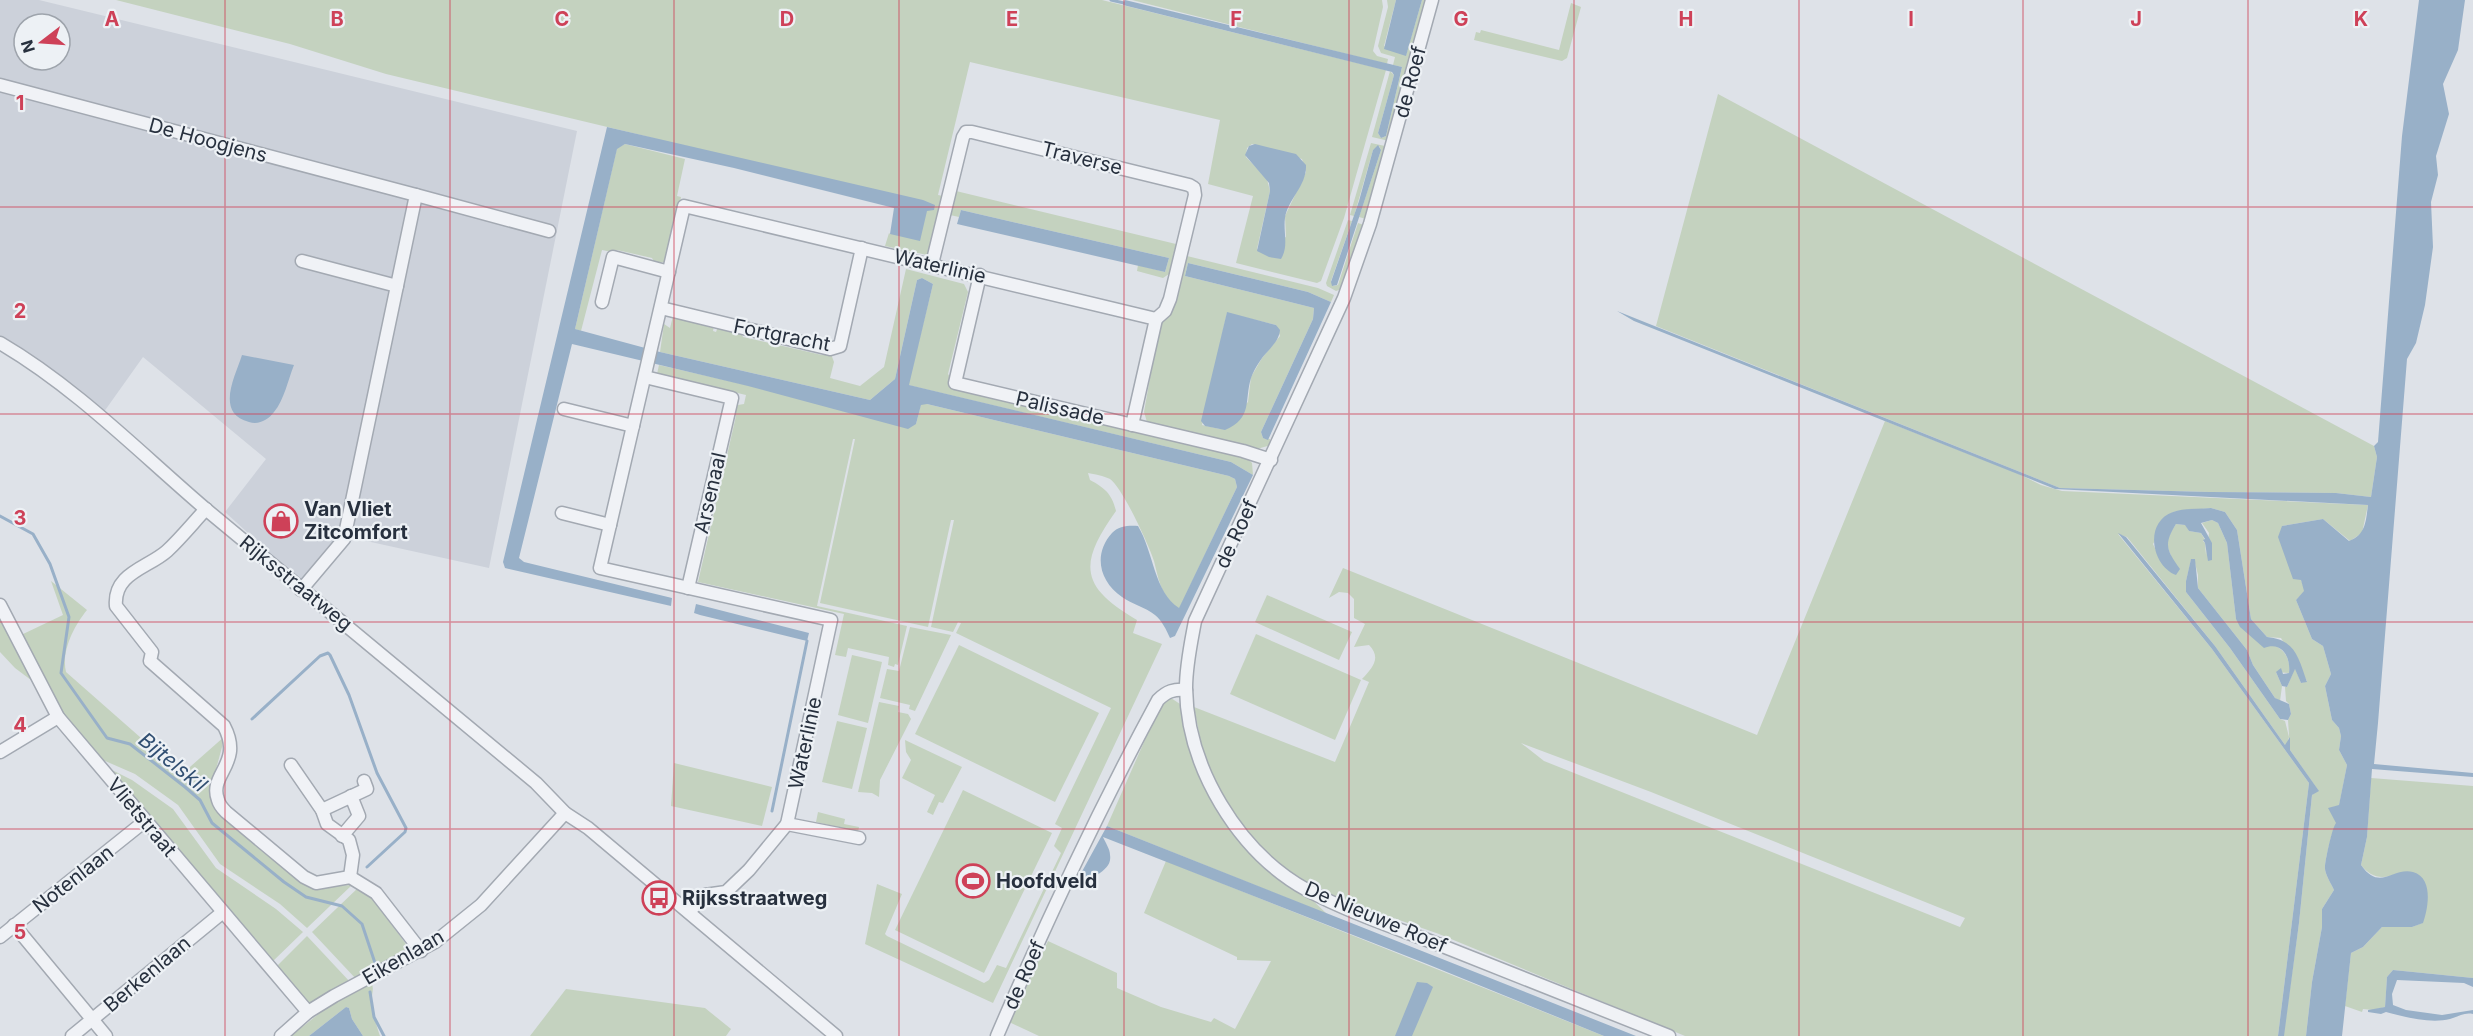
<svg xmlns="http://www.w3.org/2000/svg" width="2473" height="1036" viewBox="0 0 2473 1036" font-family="Inter,sans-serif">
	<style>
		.built { fill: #ccd1da; fill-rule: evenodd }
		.green { fill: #c4d2bf; fill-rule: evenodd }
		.water { fill: #98b0c8 }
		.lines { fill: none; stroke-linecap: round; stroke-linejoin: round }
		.stream { stroke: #98b0c8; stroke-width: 3 }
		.minor-casing { stroke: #a3a9b2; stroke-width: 15 }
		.minor { stroke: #f0f2f6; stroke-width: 12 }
		.grid { fill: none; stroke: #ce4158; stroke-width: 1.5; stroke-opacity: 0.55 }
		.labels { text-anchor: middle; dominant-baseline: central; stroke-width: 4.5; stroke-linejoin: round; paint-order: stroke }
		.street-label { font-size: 20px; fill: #27303e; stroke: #edf1f5 }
		.poi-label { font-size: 20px; font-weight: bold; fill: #27303e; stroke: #edf1f5; text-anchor: start }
		.water-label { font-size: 21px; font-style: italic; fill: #314f72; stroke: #edf1f5 }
		.grid-label { font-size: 20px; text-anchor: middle; font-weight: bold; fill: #ce4158; stroke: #edf1f5; stroke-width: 4.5; stroke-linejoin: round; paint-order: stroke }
	</style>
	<rect width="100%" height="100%" fill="#dee2e8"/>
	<path class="built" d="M0,0h39l538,131 -88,437 -150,-33 -37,47 -77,-70 41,-53 -123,-102 -42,59 -101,-77zM24,24h36v36h-36z"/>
	<g class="green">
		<path d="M116,0h986l284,70 -42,148 -23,63 -4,2 -81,-20 17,-67 -45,-12 12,-64 -250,-58 -32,133 5,1 -13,56 -3,3 -42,-9 4,-13 1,1 37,-23 -282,-75 -259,-62 -96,-30zM1252,144l50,15 4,13 -21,44 1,21 -29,12 13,-58 -3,-12 -21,-22 1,-9z"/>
		<polygon points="1132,0 1382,0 1383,7 1373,51 1377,56 1388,59 1387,64"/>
		<polygon points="1387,0 1396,0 1384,46 1406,55 1422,0 1426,0 1389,141 1372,137 1390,71 1394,75 1378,133 1381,138 1386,136 1402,67 1393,65 1395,57 1381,53 1378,46 1388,7"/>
		<polygon points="1571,3 1581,7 1567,58 1562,61 1474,40 1476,32 1480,33 1481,30 1559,50"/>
		<polygon points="1718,94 2374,446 2377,457 2371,497 2336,493 2209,492 2060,488 1656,326"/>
		<polygon points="1371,143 1385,146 1366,219 1359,217 1381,150 1379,146 1373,150 1354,216 1350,215"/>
		<polygon points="625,144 685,159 677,196 681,197 668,258 664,262 655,263 652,258 617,250 612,252 602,250 581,331 575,329 617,148"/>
		<polygon points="956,191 1176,244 1169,274 1163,278 1137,271 1138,265 1165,272 1169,258 961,210 959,217 950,215"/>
		<polygon points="1348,220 1352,221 1331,281 1333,286 1338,285 1358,223 1364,225 1342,289 1336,291 1327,286 1326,283"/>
		<path d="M1187,256l131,32 16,7 -3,7 -23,-10 -120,-29 -3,13 129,32 -1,11 -52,113 2,6 7,1 1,6 -14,4 -8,-1 -102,-26 -3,-10 16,-91 14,-14zM1227,313l49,12 4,11 -18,22 -11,19 -3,25 -28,27 -18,-4z"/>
		<polygon points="906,269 964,284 968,292 948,374 951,378 950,386 1246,457 1252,463 1253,475 1231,462 908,385 933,284 922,278 917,280 895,379 870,400 660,352 664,324 670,328 673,316 714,326 713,331 716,332 718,327 741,333 743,337 822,355 831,354 834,362 830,378 860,386 884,367"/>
		<path d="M659,365l257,59 5,-20h6l302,72 6,3 2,8 -58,122c-18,-13 -20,-28 -25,-48 -5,-16 -32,-74 -44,-82 -6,-3 -16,-5 -22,-6l2,7c15,8 22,14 26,31 -38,53 -36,76 21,109l-4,13 29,11 -169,359 -128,-59 12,-60 25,10 -17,40 2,2 97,47 5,-3 8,-15 9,3 55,-115 -7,-7 8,-18 -7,-4 56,-116 -155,-75 5,-10 -3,-1 -5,10 -22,-5 23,-107h-3l-23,107 -108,-24 35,-164h-2l-36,167 90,20 -9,39 -3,-1 -1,3 -6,-2 1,-8 -41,-9 -2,9 -11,-2 9,-41 -146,-32 38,-166 -2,-4 4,-7 6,-1 2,-9 -89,-21z"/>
		<path d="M1885,421l132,52 24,12 21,6 306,14 -6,28 -12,8 -27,-22 -41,7 23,65 -9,9 16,39 11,7 8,28 -6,12 7,34 7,8 2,8 -2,14 8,15 -8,41 -6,1 4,16c-5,6 -11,34 -12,43 -1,7 6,17 9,24l-12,19v18l-10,55 -6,54h-22v-5l15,-108 13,-128 6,-5 -28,-40 -2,-30 3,-6 -2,-10 -3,-3 -1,-14h2l8,-19 6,15 6,-2 -26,-43 -14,-1 -16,-18 -14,-89 -12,-18 -14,-4 -38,4 -20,32 9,19 9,-8c-7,-12 -2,-20 5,-31l10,1 3,6 12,2 4,7 -2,1 2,2 1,12 3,-22 -7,-10 10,-3 6,3 9,20 9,76 36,26c13,3 19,16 17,28l-13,-1 6,14 -2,15 -5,-3 -22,-33 -6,-15 -49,-62v-13l-4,-16 -3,1 -5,21v11l44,56 50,71 5,2 4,16 -2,8h-2l-70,-99 -88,-109 -9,-3 94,115 97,134 -31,253h-593l-246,-102 -111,-39 -28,-15 -27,-20 -42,-48 -20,-39 -10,-30 -7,-36 141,55 34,-80 -7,-3c10,-11 20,-21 7,-34l-15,2 11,-23 -11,-6v-19l-6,-6 -9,-1 -10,6 14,-30 414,167zM1521,743l130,49 314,126 -5,9 -416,-166z"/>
		<path d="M51,581l36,29c-13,16 -26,41 -21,62l116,102 43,-38 -13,48 13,35 77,64 10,4 40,-2 -45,43 -27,-24 -60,-40 -42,-59 -43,-31 -39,-17 -30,-36 -45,-86 42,-20z"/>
		<polygon points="1267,595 1352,632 1339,660 1255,622"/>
		<polygon points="0,619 31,680 15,668 0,652"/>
		<polygon points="910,627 951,635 915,711 909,709 910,705 880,698 887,669 899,671"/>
		<polygon points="1256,634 1361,680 1335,740 1230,694"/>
		<polygon points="959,645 1099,713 1055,802 915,734"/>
		<polygon points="852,655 882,662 868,723 838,715"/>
		<polygon points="1171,698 1183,706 1202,781 1223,820 1247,850 1281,880 1307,895 1327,914 1107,826 1163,699"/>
		<polygon points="879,702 899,706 898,712 908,714 911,719 880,780 879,797 872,793 858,792"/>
		<polygon points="837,721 867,728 852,789 822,782"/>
		<polygon points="905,740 962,767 943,803 939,802 933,815 927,812 935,795 902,778 911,760 906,752"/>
		<polygon points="674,763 772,787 762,826 671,806"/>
		<polygon points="104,766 132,780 173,809 216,868 276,909 303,932 271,963"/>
		<path d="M2371,778l102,8v192l-80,-8 -6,7 -2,30 -12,3 -10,-1 -1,3 -17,-6 6,-53 12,-6 19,-20h30l10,-4 -24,-50c-15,7 -27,5 -37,-8l6,-28z"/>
		<polygon points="963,790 1052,833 984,973 895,930"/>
		<polygon points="818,812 845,819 844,824 859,827 858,832 816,822"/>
		<polygon points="1166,861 1604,1036 1039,1036 1009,1022 1048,941 1117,973 1117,988 1161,1007 1211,1022 1214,1018 1235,1029 1271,961 1237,960 1237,957 1144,913"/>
		<polygon points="360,886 368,892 411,951 357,980 312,932"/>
		<polygon points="307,936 351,983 310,1010 275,968"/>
		<path d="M371,982c4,7 0,12 1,20 1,11 4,23 8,34h-17l-11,-17 -3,-11 -3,-1 -37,29h-18l40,-32z"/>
		<polygon points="566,989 705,1008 731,1029 726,1036 530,1036"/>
	</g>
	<g class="water">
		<polygon points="1125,0 1402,67 1386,136 1381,138 1378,133 1394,75 1392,72 1123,5"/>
		<polygon points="1396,0 1422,0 1406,56 1384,49"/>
		<path d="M2419,0h46l-7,50 -15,34 6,30 -13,42 2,19 -7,27 2,45 -8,58 -9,38 -9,16 -29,364 -4,41 99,9v4l-101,-8 -5,68 -6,28c19,27 31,2 52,7 21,6 15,37 10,51l-11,4h-30l-19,20 -12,6 -9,83h-36l6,-54 10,-55v-18l12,-19c-3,-7 -10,-17 -9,-24 1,-9 7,-38 11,-43l-8,-15 11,-3 8,-40 -8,-15 2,-14 -2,-8 -7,-8 -7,-34 6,-12 -8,-28 -11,-7 -16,-39 8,-9 -3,-11 -8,-1 -15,-42 4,-11 41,-7 26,22c17,-6 17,-21 19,-36l-313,-16 -421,-168 -17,-10 443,177 149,4 127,1 35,4 6,-40 -3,-11 4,-4 24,-306z"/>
		<path d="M607,127l316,73 12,5 -1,5 -7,1 -7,30 -30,-7 4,-26 -160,-40 -109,-24 -8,5 -42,180 85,23 210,48 25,-21 22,-99 5,-2 11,6 -24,101 322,77 22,13 -78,161 -5,2c-4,-9 -8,-17 -15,-23 -10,-8 -23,-11 -33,-18 -23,-16 -29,-43 -10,-64 6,-7 18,-8 26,-7 16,27 16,66 41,82l58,-121 -2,-8 -6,-3 -302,-72 -6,1 -5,19 -8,5 -160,-43 -176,-42 -53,214 5,4 148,36 -1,8 -166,-38 -2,-6z"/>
		<path d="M1255,144l41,10 10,11c1,21 -18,34 -21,53 -2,14 4,28 -4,41l-12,-2 -12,-6 13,-60 -1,-8 -24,-28 4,-9z"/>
		<polygon points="1378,145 1381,150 1337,285 1332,286 1331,282 1359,201 1373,150"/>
		<polygon points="961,210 1169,258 1165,272 957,224"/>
		<polygon points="1188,263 1308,292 1331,302 1268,440 1263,438 1261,432 1313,319 1314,308 1185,276"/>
		<path d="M1227,312l49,13 4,5c-1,13 -14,21 -20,31 -4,6 -7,11 -9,17 -7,23 2,40 -26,52l-20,-4 -4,-5z"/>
		<path d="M242,355l52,10c-6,15 -10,35 -20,47 -6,8 -15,13 -25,10 -34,-9 -14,-45 -7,-67z"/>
		<path d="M2211,508l14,4 12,18 14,89 16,18c28,3 31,19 40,45l-6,1 -6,-14 -8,18 -5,-1 -6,-14 5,-4 2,6 6,-1c2,-17 -8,-32 -25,-25l-24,-21 -4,-8 -9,-76 -9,-20 -6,-3 -11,3 11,20v17l-4,1 -3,-18 -2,-3 2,-1 -4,-6 -12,-2 -4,-6 -9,-1c-13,21 -9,26 4,45l-4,6c-25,-10 -32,-53 -3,-63 11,-4 26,-3 38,-4z"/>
		<polygon points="2118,533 2126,537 2215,646 2285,745 2290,737 2290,750 2319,791 2312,795 2299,923 2284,1036 2278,1036 2309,783 2212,649"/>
		<polygon points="2191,559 2195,559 2198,588 2247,650 2253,665 2275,698 2289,704 2291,714 2288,720 2280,719 2230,648 2186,592 2186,581"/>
		<polygon points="696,604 809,633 807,641 700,615 694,613"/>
		<path d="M1107,826l529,210h-32l-177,-72 -324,-127c2,5 7,12 7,18 3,17 -23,22 -31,34l-5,-3z"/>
		<path d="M2393,970l80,8v9l-9,-4 -67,-3 -5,14 1,11 13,5 36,5 31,-5v4c-9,-2 -15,3 -23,5 -19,5 -46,-2 -64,-7l-5,2 -13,-2v-2l17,-3 2,-30z"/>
		<polygon points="1417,982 1427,983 1433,987 1412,1036 1395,1036"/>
		<polygon points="346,1007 349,1008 352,1019 363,1036 309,1036"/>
	</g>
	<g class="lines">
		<g class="stream">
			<polyline points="1111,0 1124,3"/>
			<polyline points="0,516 33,534 50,564 69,617 61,673 107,738 130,744 185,787 200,800 212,823 284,882 306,897 342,906 362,924 376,966"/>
			<polyline points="252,719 320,656 328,653 330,655 349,695 377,773 406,828 405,832 367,867"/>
			<polyline points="772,811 807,641"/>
			<polyline points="370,992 374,1017 384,1036"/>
		</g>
		<g class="minor-casing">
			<g id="minor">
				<path d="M1432,0l-62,224 -26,74 -149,323c-4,22 -9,44 -9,67 1,79 52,164 121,202 45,24 96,40 143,59 73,29 146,58 219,87"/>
				<polyline points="0,85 416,195 344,539 301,590"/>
				<polyline points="416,195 549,231"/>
				<polyline points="302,261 397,286"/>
				<polyline points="932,264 963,137 966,132 972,132 1189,185 1194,188 1195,195 1170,299 1165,311 1156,319"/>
				<polyline points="980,275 955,383 1243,451 1271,460"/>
				<polyline points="602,302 613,257 669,272"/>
				<polyline points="661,308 830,349 840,346 862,248"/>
				<path d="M0,343c77,45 141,111 208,168 109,91 219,181 328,272l29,30 23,15 248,208"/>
				<polyline points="645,377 732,398 688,588"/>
				<polyline points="564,409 633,426"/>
				<path d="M206,509c-13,14 -25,29 -39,42 -19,17 -54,22 -51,55l36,46 -2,9 74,65c20,38 -16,48 -6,74 1,4 5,9 8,12l78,65 12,6 34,-6 26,16 45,58"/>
				<polyline points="562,513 610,525"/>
				<polyline points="0,605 58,717 308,1012"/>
				<polyline points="0,752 58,717"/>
				<polyline points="291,765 322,810 327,824 349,840 353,855 350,877"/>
				<polyline points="322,810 367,789 364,781"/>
				<polyline points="787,824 831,620 600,568 684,206 1156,319 1132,425"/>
				<polyline points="342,836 359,816 351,796"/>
				<polyline points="689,912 705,895 726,892 749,870 787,824 859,838"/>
				<polyline points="14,925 106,1036"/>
				<polyline points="0,937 145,821"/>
				<polyline points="72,1036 223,912"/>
				<polyline points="281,1036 308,1012 334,996 435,942 481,905 565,813"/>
				<path d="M997,1036c49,-114 102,-227 161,-336 9,-9 16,-11 28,-10"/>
			</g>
		</g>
		<use href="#minor" class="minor"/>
	</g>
	<path class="grid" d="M225,0v1036M450,0v1036M674,0v1036M899,0v1036M1124,0v1036M1349,0v1036M1574,0v1036M1799,0v1036M2023,0v1036M2248,0v1036M0,207h2473M0,414h2473M0,622h2473M0,829h2473"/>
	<defs>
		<g id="shop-ring" transform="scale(1.725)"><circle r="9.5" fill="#edf1f5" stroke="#ce4158" stroke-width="1.5"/><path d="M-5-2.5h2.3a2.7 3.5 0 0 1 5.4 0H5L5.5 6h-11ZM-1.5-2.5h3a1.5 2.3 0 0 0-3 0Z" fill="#ce4158"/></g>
		<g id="stadium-ring" transform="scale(1.725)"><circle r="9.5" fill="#edf1f5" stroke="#ce4158" stroke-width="1.5"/><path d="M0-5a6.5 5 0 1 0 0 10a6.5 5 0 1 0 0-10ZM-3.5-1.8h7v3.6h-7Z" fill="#ce4158"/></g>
		<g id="bus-ring" transform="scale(1.725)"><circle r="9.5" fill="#edf1f5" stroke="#ce4158" stroke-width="1.5"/><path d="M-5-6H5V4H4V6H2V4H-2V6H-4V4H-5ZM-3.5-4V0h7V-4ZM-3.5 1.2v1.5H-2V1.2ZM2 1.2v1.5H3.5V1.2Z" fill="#ce4158"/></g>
	</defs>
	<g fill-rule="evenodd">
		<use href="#shop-ring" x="281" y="521"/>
		<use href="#stadium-ring" x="973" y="881"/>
		<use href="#bus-ring" x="659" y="898"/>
	</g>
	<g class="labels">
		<g class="street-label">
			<text transform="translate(1410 82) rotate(-75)">de Roef</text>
			<text transform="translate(208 140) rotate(15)">De Hoogjens</text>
			<text transform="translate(1082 158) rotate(14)">Traverse</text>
			<text transform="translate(940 266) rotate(13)">Waterlinie</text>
			<text transform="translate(782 335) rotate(11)">Fortgracht</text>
			<text transform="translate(1060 408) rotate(13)">Palissade</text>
			<text transform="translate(710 493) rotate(-77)">Arsenaal</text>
			<text transform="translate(1236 534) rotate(-65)">de Roef</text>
			<text transform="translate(296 583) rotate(39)">Rijksstraatweg</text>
			<text transform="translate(805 743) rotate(-78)">Waterlinie</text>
			<text transform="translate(142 817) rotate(50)">Vlietstraat</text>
			<text transform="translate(73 879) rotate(-38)">Notenlaan</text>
			<text transform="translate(1376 917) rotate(23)">De Nieuwe Roef</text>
			<text transform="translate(403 957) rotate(-30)">Eikenlaan</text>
			<text transform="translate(147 974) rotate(-40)">Berkenlaan</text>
			<text transform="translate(1024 975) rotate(-66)">de Roef</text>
		</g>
		<g class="poi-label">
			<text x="304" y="509">Van Vliet<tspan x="304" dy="23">Zitcomfort</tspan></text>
			<text x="996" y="881">Hoofdveld</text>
			<text x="682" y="898">Rijksstraatweg</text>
		</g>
		<g class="water-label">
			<text transform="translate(173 762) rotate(39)">Bijtelskil</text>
		</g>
	</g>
	<g class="grid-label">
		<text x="112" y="26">A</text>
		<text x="337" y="26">B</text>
		<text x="562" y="26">C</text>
		<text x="787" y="26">D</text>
		<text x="1012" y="26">E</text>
		<text x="1236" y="26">F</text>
		<text x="1461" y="26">G</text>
		<text x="1686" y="26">H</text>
		<text x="1911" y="26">I</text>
		<text x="2136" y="26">J</text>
		<text x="2361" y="26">K</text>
		<text x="20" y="110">1</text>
		<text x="20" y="318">2</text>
		<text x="20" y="525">3</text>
		<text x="20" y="732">4</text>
		<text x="20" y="939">5</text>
	</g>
	<g transform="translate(42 42) rotate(253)"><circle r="28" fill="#edf1f5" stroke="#9ea4ac" stroke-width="1.5"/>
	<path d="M0-4.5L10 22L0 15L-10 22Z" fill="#ce4158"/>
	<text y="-9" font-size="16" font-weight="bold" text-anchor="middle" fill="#27303e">N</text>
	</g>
</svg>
